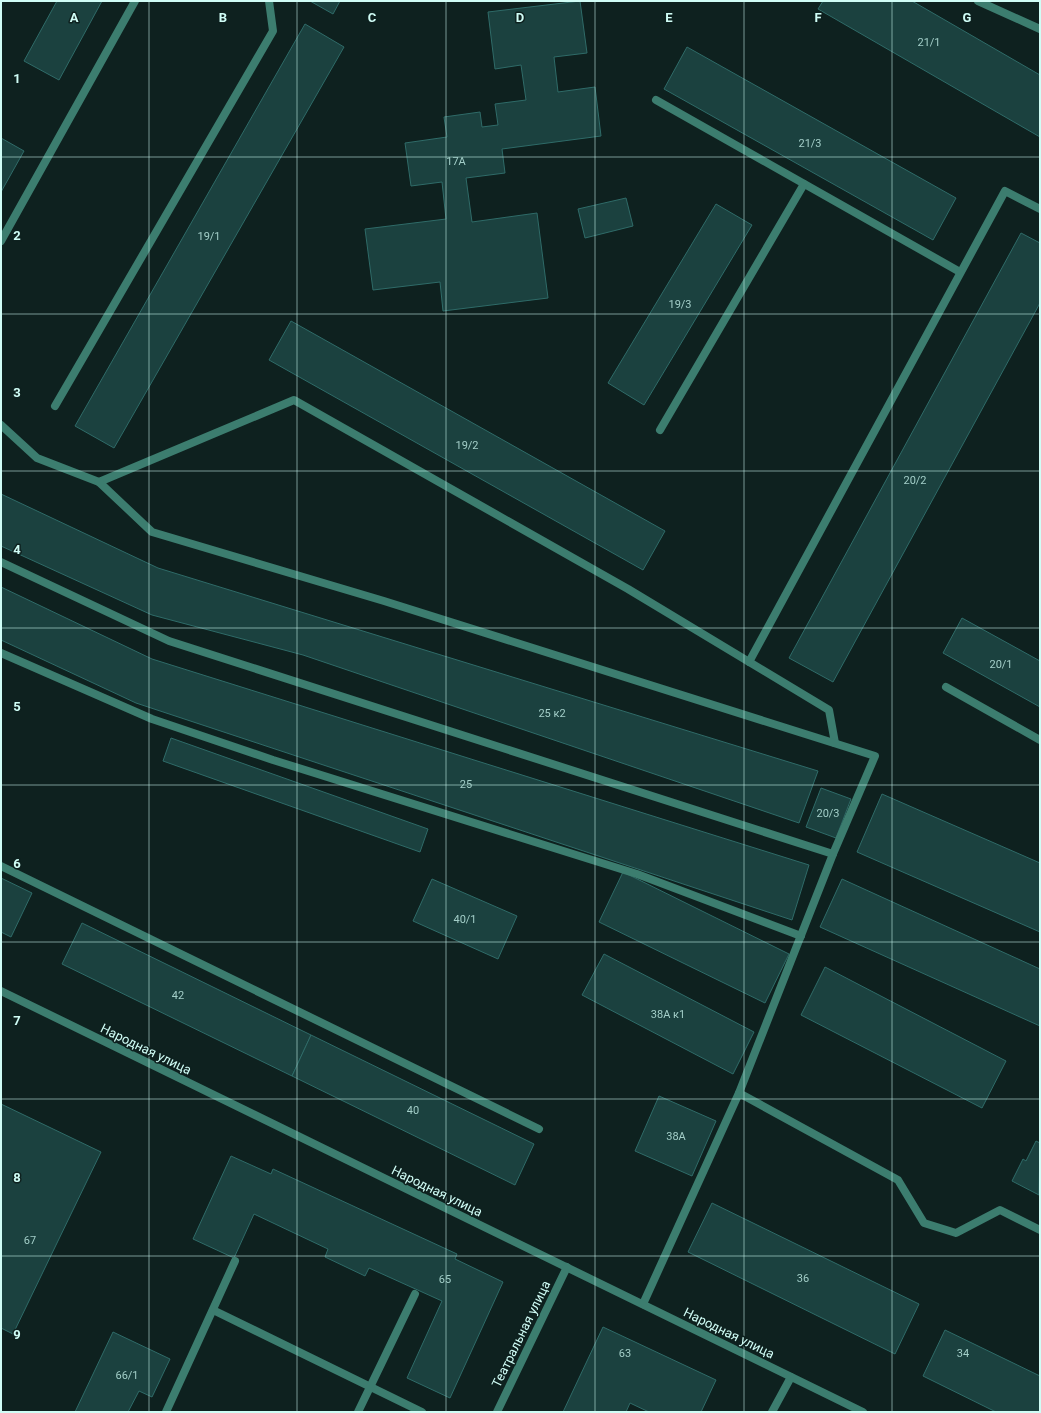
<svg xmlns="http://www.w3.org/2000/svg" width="1041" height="1413" viewBox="0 0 1041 1413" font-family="Roboto,sans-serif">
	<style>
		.building { fill: #1b413f; stroke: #2f6b68 }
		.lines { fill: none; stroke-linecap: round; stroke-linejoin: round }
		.service { stroke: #3c7d6f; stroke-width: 8 }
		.minor { stroke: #3c7d6f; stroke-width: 8 }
		.grid { fill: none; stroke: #d0fdf6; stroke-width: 1; stroke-opacity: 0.55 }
		.labels { text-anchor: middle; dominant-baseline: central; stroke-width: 3; stroke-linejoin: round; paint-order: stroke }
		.number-label { font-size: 11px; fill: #a3cec8 }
		.street-label { font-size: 13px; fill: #d0fdf6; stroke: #0e211f }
		.grid-label { font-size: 13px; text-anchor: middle; font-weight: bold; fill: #d0fdf6; stroke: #0e211f; stroke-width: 3; stroke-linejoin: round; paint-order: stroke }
	</style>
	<rect width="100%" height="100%" fill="#0e211f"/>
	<g class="building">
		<polygon points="57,1 102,1 59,80 24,61"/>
		<polygon points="310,1 340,1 333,14"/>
		<polygon points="580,1 587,53 554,57 558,92 595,87 601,136 502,149 505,173 466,178 472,222 537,213 548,298 443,311 440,282 373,290 365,229 446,219 442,182 411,186 405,143 447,137 444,117 480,112 482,127 498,125 495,104 526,100 521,65 495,69 488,12"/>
		<polygon points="823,1 912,1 1040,75 1040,137 818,9"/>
		<polygon points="305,24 344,47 114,448 75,426"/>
		<polygon points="687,47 956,198 933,240 664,89"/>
		<polygon points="1,138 24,151 1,192"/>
		<polygon points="626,198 633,226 585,238 578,209"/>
		<polygon points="716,204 752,225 644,405 608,383"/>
		<polygon points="1021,233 1040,243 1040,303 833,682 789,658"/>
		<polygon points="291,321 665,531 643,570 269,360"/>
		<polygon points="1,494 158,568 818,771 799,823 303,655 152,615 1,546"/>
		<polygon points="1,587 152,659 809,865 792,920 136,703 1,640"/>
		<polygon points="962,618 1040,661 1040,707 943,653"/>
		<polygon points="171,738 428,829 420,852 163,761"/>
		<polygon points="821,788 851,799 836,838 806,827"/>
		<polygon points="882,794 1040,863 1040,932 857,852"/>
		<polygon points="623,872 789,954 765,1003 599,922"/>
		<polygon points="1,878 32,893 11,937 1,932"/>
		<polygon points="432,879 517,916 498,959 413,921"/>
		<polygon points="842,879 1040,969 1040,1026 820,927"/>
		<polygon points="82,923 311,1035 292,1076 62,964"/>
		<polygon points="604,954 754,1032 733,1074 582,995"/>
		<polygon points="825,967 1006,1061 982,1108 801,1015"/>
		<polygon points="311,1035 534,1144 515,1185 292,1076"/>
		<polygon points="659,1096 716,1121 692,1176 635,1151"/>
		<polygon points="1,1104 101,1152 13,1334 1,1328"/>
		<polygon points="1036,1141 1040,1143 1039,1195 1012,1181 1023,1159 1026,1161"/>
		<polygon points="231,1156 271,1174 273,1169 457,1254 455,1259 503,1282 450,1398 407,1378 442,1301 369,1268 365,1276 325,1257 328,1249 254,1214 234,1258 193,1239"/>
		<polygon points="712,1203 919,1304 895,1354 688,1252"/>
		<polygon points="603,1327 716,1380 701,1412 649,1412 630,1403 626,1412 563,1412"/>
		<polygon points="945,1330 1040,1376 1040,1412 996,1412 923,1376"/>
		<polygon points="113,1332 170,1359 152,1397 139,1391 128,1412 75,1412"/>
	</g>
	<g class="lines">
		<g class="service">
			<polyline points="978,1 1040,29"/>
			<polyline points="656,100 960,272"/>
			<polyline points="1,241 135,1"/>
			<polyline points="55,406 273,31 269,1"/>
			<polyline points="1,425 37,458 99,482 294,400 628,589 829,710 835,743"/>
			<polyline points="660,430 804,184"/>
			<polyline points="99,482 152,532 384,601 875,756 833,854 739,1093"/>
			<polyline points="1,562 169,641 833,854"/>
			<polyline points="1,653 152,719 273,760 637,874 801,936"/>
			<polyline points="749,662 1005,191 1040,209"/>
			<polyline points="946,687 1040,740"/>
			<polyline points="1,866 539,1129"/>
			<polyline points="643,1304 739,1093 898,1180 924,1223 956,1233 1000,1210 1040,1230"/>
			<polyline points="213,1310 422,1412"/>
			<polyline points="166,1412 235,1261"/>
			<polyline points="358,1412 415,1294"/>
			<polyline points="772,1412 791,1377"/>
		</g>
		<g class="minor">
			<polyline points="1,991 863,1412"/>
			<polyline points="497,1412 567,1267"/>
		</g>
	</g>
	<path class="grid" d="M149,1v1411M297,1v1411M446,1v1411M595,1v1411M744,1v1411M892,1v1411M1,157h1039M1,314h1039M1,471h1039M1,628h1039M1,785h1039M1,942h1039M1,1099h1039M1,1256h1039"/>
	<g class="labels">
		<g class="number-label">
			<text x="929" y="42">21/1</text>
			<text x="810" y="143">21/3</text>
			<text x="456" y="161">17А</text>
			<text x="209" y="236">19/1</text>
			<text x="680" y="304">19/3</text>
			<text x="467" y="445">19/2</text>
			<text x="915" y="480">20/2</text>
			<text x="1001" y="664">20/1</text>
			<text x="552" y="713">25 к2</text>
			<text x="466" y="784">25</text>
			<text x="828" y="813">20/3</text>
			<text x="465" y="919">40/1</text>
			<text x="178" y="995">42</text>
			<text x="668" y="1014">38А к1</text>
			<text x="413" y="1110">40</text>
			<text x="676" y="1136">38А</text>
			<text x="30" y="1240">67</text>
			<text x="803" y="1278">36</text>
			<text x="445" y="1279">65</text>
			<text x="625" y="1353">63</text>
			<text x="963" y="1353">34</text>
			<text x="127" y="1375">66/1</text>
		</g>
		<g class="street-label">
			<text transform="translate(146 1049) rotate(26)">Народная улица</text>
			<text transform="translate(437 1191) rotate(26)">Народная улица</text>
			<text transform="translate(729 1333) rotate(26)">Народная улица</text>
			<text transform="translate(521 1334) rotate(-64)">Театральная улица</text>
		</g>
	</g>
	<g class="grid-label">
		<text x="74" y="22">A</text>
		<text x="223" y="22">B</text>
		<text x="372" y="22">C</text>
		<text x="520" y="22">D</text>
		<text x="669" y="22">E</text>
		<text x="818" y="22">F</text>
		<text x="967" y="22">G</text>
		<text x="17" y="83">1</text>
		<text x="17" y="240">2</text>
		<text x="17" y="397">3</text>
		<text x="17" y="554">4</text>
		<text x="17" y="711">5</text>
		<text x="17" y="868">6</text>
		<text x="17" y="1025">7</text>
		<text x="17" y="1182">8</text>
		<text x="17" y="1339">9</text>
	</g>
	<rect width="1041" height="1413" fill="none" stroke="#d0fdf6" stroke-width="4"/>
</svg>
